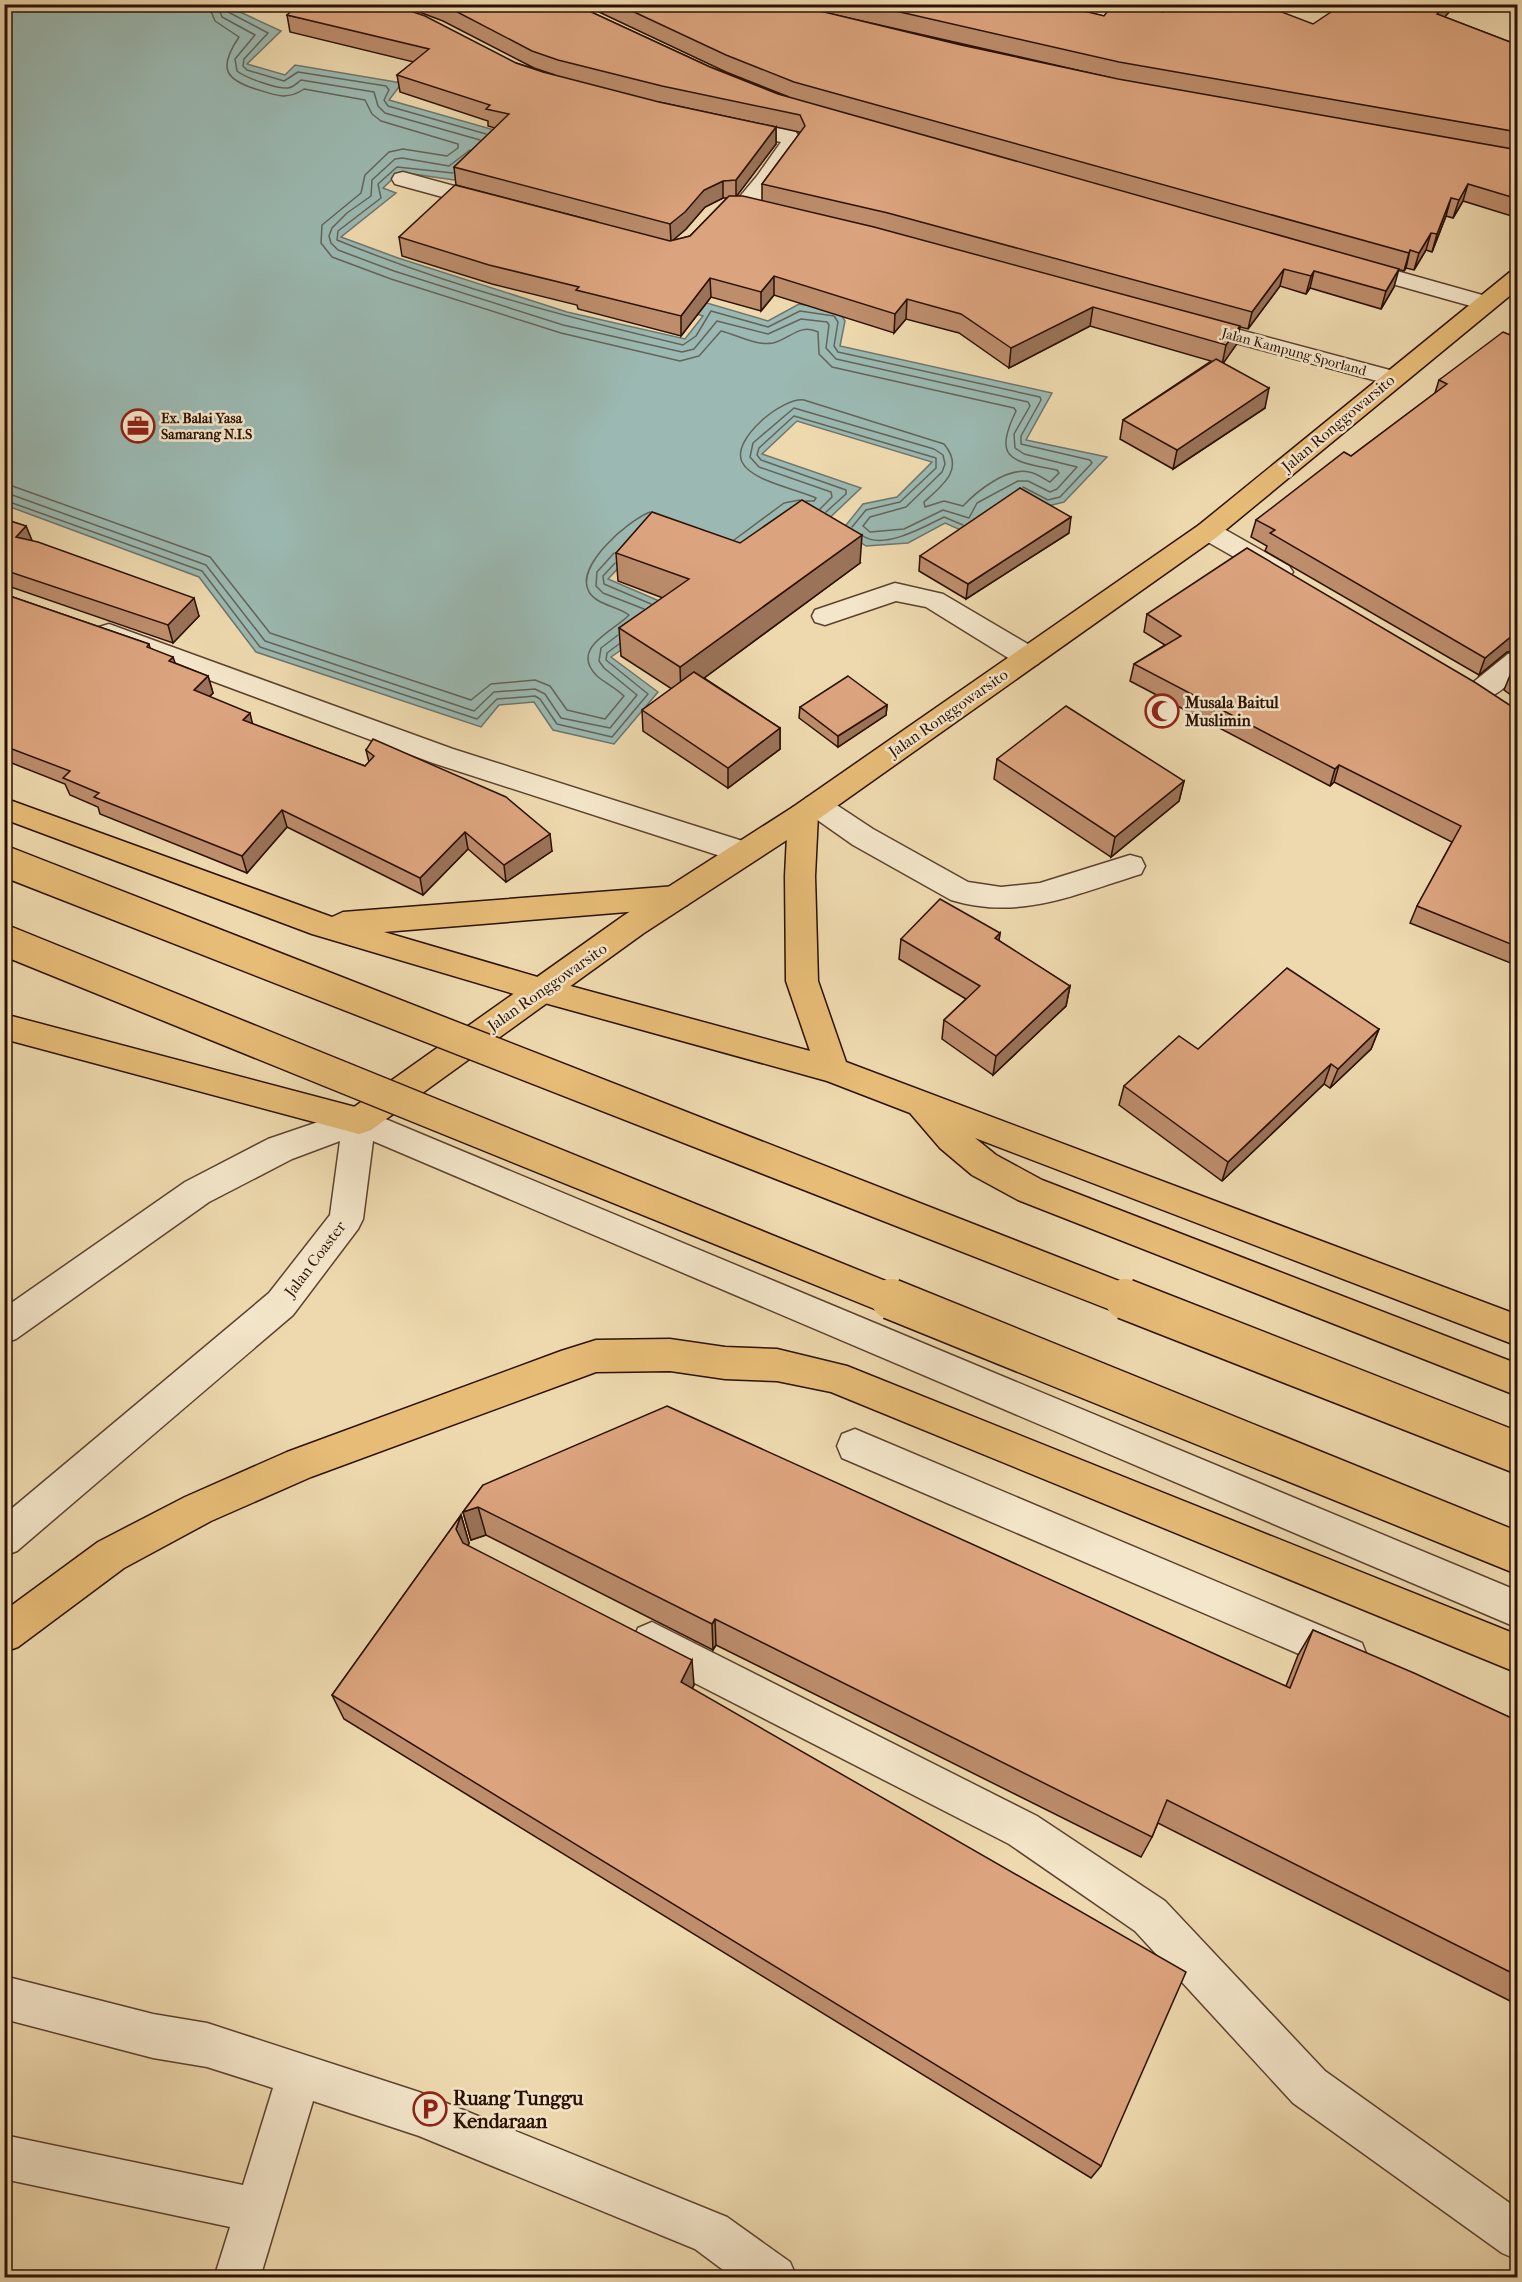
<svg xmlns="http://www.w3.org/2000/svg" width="1522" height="2282" viewBox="0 0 1522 2282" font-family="'IM FELL French Canon',serif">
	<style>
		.water { fill: #9bb9b2; stroke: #6e756c; stroke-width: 1.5 }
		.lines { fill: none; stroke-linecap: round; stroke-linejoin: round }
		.shore { stroke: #63645a; stroke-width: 1.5 }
		.minor-casing { stroke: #5c422e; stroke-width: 3 }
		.major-casing { stroke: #2b1003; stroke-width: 3 }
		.highway-casing { stroke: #2b1003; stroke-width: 3 }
		.minor { fill: #f4e6ca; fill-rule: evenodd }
		.major { fill: #e7bc77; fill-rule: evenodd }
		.highway { fill: #e7bc77; fill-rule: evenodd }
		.highway-bridge-far1-casing { stroke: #2b1003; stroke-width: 33; stroke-linecap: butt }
		.highway-bridge-casing { stroke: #2b1003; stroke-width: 43; stroke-linecap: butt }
		.highway-bridge-far1 { stroke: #e7bc77; stroke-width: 30 }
		.highway-bridge { stroke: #e7bc77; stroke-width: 40 }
		.wall { fill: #bd8d6c; stroke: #2b1003; stroke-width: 1.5; fill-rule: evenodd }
		.shaded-wall { fill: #9a7358; stroke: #2b1003; stroke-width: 1.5 }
		.building { fill: #dca47e; stroke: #2b1003; stroke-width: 1.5 }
		.labels { text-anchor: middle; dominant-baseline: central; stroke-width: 5; stroke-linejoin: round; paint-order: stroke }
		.far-street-label { font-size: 14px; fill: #2b1003; stroke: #f4e6ca }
		.far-poi-label { font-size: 14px; font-weight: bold; fill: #2b1003; stroke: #f4e6ca; text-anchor: start }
		.street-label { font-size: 16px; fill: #2b1003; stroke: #f4e6ca }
		.poi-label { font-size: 16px; font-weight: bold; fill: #2b1003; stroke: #f4e6ca; text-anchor: start }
		.near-poi-label { font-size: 20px; font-weight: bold; fill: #2b1003; stroke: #f4e6ca; text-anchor: start }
	</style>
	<rect width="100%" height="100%" fill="#eed9ae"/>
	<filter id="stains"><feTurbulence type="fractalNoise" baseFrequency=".00333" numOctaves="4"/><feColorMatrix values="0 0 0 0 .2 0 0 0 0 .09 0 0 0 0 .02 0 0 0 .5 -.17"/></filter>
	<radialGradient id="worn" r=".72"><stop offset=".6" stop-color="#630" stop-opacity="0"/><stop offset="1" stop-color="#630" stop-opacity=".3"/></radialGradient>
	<polygon class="water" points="4,5 225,5 281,31 247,64 285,75 295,65 402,83 389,100 515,136 477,161 454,180 400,172 383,188 396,193 341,237 398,258 567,312 685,339 703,316 679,309 690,298 768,321 799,304 839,311 845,321 840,346 1052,393 1026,440 1107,457 1064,502 1048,506 990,543 945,523 908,543 866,546 842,530 863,504 897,497 932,462 797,421 762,454 861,488 821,526 734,567 651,534 608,579 680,610 611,657 658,692 614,744 553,730 534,702 499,705 481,727 256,652 199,577 5,505"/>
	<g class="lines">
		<g class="shore">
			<path d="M208,4l7,17 24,16c-21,31 -15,43 20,53 18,6 29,10 45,-1l61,11 7,14 9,7 77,23v4l-11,8 -44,-7 -14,3 -24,23 -4,18 -39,32 -1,18 11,14 59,22 170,54 119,28 19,-5 22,-25c16,4 35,15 52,12 17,-4 27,-20 45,-11l1,22 13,13 182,41 2,3c-24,50 -3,50 41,59l2,3 -9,9c-7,-4 -14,-9 -21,-10 -22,-5 -52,19 -66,34l-19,-5 -19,6 -1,-5c19,-17 41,-33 20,-58l-140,-44c-21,-3 -73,39 -62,62 9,19 55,27 74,36l-2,3h-8"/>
			<path d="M217,4l5,13 33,18 -20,24 2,12c9,7 40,18 51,17 6,-1 9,-5 13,-8l73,12 4,14 7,7 95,27"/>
			<polyline points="224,4 228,12 268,33 244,59 243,66 247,70 284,81 298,72 386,86 389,90 384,100 388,106 486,134"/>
			<polyline points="470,150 449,166 402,158 395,159 372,180 371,196 347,213 332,228 329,236 331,243 338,250 394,271 563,325 682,352 694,349 717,321 768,334 801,319 827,322 829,325 826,348 836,359 1028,402 1030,406 1014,434 1015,448 1024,454 1077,467 1057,489 1050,492 1028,481 1018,481 977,503 969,518 943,510 904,529 870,532 863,526 870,517 906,507 942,472 945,464 943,455 934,449 794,408 753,443 750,457 759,467 831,492 832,497 820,509"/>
			<path d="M453,173l-56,-6 -19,17 3,14 -43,33 -1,9c112,46 228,77 346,105l13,-9 15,-25 57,16 32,-16 34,5 4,6 -4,24 4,6 202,45 1,3 -20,36v8l69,16 2,3 -32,34 -12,3 -25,-13"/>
			<path d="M4,483l206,74 60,76 201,67 20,-16 44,-4 15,6 17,24 38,9 19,-23c-8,-8 -19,-13 -27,-20 -28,-28 16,-44 32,-61 -12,-9 -32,-10 -40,-23 -15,-26 40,-72 61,-80"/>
			<polyline points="4,492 206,565 265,641 474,711 494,692 535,689 545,694 561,718 610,728 637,695 604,668 599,661 601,648 618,635"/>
			<polyline points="4,500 202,571 260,647 477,719 497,699 535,696 540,699 557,724 612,737 648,694 606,660 607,653 619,644"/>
			<polyline points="826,512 846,494 846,490 761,460 757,455 759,448 794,416 936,458 936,468 900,502 866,510 852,527"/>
			<path d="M863,536c21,14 61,-9 81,-19l19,8"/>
			<polyline points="734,540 784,503 800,500"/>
			<polyline points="614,553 597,572 596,586 603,593 644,609"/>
			<polyline points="615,563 603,576 604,584 651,604"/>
		</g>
		<g class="minor-casing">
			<g id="minor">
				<path d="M732,120l63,11 8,11c-11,15 -39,62 -54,69 -4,2 -9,1 -14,0l-3,-5 25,-30 24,-34 -57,-11 -3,-5 3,-5z"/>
				<polygon points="403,172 498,198 501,203 498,208 490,210 395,184 392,179 395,174"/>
				<polygon points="1354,259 1493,298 1497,303 1493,308 1485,310 1346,271 1343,266 1346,261"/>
				<polygon points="1195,318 1401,373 1404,378 1401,383 1392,385 1187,330 1183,325 1187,320"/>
				<polygon points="1208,523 1217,525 1289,566 1293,572 1289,578 1280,581 1271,578 1199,537 1195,531 1199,525"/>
				<polygon points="895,583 943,594 1038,650 1042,657 1038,664 1028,666 1018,664 926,607 896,601 825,625 815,622 812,616 815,610"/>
				<polygon points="109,624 453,749 752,844 757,852 752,860 742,863 433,763 99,639 95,633 99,627"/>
				<path d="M1518,652v24c-15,12 -27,27 -47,22l-4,-7 4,-7 37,-30z"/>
				<path d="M816,794l10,4 47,31 95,53 33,5 39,-4 90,-28 11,3 4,8 -4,8c-65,20 -121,47 -190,26l-98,-55 -47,-33 -5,-7 5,-7z"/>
				<polygon points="359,1108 1518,1591 1518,1628 373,1141 363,1219 358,1229 293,1315 17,1551 4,1556 4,1515 269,1293 330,1215 340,1141 292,1159 209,1202 16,1339 4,1343 4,1308 185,1182 268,1139"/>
				<polygon points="855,1429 1362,1643 1367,1656 1362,1669 1348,1675 1334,1669 842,1458 837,1446 842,1434"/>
				<polygon points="652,1622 1037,1816 1165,1901 1325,2071 1518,2209 1518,2260 1502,2253 1293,2103 1135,1931 1009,1844 638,1654 633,1641 638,1628"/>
				<polygon points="4,1976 153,2014 207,2023 419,2092 727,2217 790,2262 797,2278 734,2278 695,2249 419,2136 313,2101 260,2278 214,2278 230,2227 4,2179 4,2135 243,2185 273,2088 207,2067 153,2058 4,2019"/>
			</g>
		</g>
		<g class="major-casing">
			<polygon id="major" points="1518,270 1518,289 1217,537 813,823 644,933 371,1130 359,1134 347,1130 343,1121 347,1112 623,916 793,807 1199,525 1510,272"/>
		</g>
		<g class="highway-casing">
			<g id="highway">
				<polygon points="4,798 332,917 343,912 676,886 687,889 691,897 687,905 676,908 384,932 541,978 810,1051 786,981 785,876 788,815 793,807 803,804 813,807 818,815 815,876 818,981 846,1062 1518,1315 1518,1346 975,1138 996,1155 1042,1180 1518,1364 1518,1396 1018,1200 972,1175 940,1148 910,1113 827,1081 541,1002 312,934 4,819"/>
				<polygon points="4,1014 359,1108 371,1112 375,1121 371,1130 359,1134 4,1039"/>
				<polygon points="670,1339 725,1347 777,1349 847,1366 1518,1635 1518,1673 831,1392 777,1381 725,1379 670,1371 596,1372 311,1477 211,1521 124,1568 18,1647 4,1652 4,1611 98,1542 185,1497 287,1452 561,1351 596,1340"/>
			</g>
		</g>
		<use href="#minor" class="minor"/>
		<use href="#major" class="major"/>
		<use href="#highway" class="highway"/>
		<g class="highway-bridge-far1-casing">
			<g id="highway-bridge-far1">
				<polyline points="4,861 1129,1301"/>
				<polyline points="4,940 895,1301"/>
			</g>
		</g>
		<g class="highway-bridge-casing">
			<g id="highway-bridge">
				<polyline points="891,1299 1518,1553"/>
				<polyline points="1125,1299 1518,1453"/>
			</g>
		</g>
		<use href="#highway-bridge-far1" class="highway-bridge-far1"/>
		<use href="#highway-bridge" class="highway-bridge"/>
	</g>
	<g class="wall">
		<path d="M398,4h176l136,63 68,27 11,3 -63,-25 -144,-68h473l49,12 59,-4 34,-6 116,18 132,-7 73,28v173l-55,-17 -10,17 -7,-2 -14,36 -6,-2 -12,20 -8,-2 -2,3 -54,-15 44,31 -13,22 -71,-21 -4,6 -26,-8 -32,43 -8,-2 -4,18 -13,18 42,45 -92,61 -53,-30 3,-19 88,-59 -121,-35 -81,42 -50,-35 -53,-14 -12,14 -120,-38 -13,16 -50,-14 -30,39 -103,-27 -1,-4 -85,-21 -90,-28 -3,-19 199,-15 -142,-37 -2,-18 41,-39 -7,-2v-5l-88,-29 -3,-17 17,-13 -124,-30 -3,-17 229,48 39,12 -21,-7 -91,-47zM805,8l307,70 -151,-33zM659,102l140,30 1,1 -38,51v17l-26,-5 40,-52v-17zM723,198h4l-37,38 -18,5 14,-12 19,-22z"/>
		<polygon points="1518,338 1518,651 1507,652 1479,675 1265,551 1267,546 1251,537 1256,520 1351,456 1435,393 1439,380"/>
		<polygon points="4,519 26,526 32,541 199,616 173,643 5,585"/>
		<polygon points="1069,533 966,599 919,571 920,556"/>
		<polygon points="740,543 860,563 704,678 780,728 780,749 728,788 643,731 642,710 672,689 621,656 619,628 663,598 618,581 616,553"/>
		<polygon points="4,594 149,644 150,648 175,663 208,676 213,693 209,697 252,724 365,766 369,762 366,750 552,851 506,882 468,849 423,895 287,827 247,873 100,814 98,807 70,795 65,784 4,760"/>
		<polygon points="1147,614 1518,709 1518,966 1410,923 1417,906 1452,842 1334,782 1330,786 1130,681 1134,664 1165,645 1144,632"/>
		<polygon points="1518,667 1518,700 1504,690 1511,673"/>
		<polygon points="887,705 886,715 838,747 799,718 800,707"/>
		<polygon points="997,759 1184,781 1179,801 1111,857 994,779"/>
		<polygon points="1000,933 999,941 1070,986 1066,1006 993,1075 942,1039 944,1020 966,999 899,959 901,939"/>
		<polygon points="1379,1029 1371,1049 1330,1088 1324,1084 1222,1181 1119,1105 1124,1086 1198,1049"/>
		<polygon points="483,1485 1286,1686 1298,1655 1313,1630 1518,1721 1518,2005 1158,1823 1152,1837 1141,1857 716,1645 713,1650 486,1535 471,1540 463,1512"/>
		<polygon points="461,1515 469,1543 468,1546 694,1685 692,1688 1101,2166 1091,2178 344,1719 332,1695"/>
	</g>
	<g class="shaded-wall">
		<polygon points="1446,4 1456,4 1433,31 1437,14"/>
		<polygon points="776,127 776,144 736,197 736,180"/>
		<polygon points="723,181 723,198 705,207 686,229 671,242 670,224 704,190"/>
		<polygon points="1468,184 1463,201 1453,218 1459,200"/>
		<polygon points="1451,198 1446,216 1432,252 1437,234"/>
		<polygon points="1431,233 1426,250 1414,270 1419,253"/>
		<polygon points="1410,250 1406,268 1404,271 1409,253"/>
		<polygon points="1284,269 1280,286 1248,329 1252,312"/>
		<polygon points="1399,269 1394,287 1381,309 1386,291"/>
		<polygon points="1314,271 1310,288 1306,294 1311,276"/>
		<polygon points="774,276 774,295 761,311 761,292"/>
		<polygon points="710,278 711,297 681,336 681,316"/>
		<polygon points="907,299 906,319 894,333 895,314"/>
		<polygon points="1093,307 1090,326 1009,368 1011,348"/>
		<polygon points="1240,326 1236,345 1222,365 1226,345"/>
		<polygon points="1269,388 1265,408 1173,469 1177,450"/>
		<polygon points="1071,517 1069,533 966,599 968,584"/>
		<polygon points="26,526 33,543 16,537"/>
		<polygon points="862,535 860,563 681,695 680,667"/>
		<polygon points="194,598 199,616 173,643 168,625"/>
		<polygon points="1518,634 1518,651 1507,652 1479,675 1485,658 1513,635"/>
		<polygon points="173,657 179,674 169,661"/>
		<polygon points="208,676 213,693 199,707 194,690"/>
		<polygon points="887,705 886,715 838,747 838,736"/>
		<polygon points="250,713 254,730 243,720"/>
		<polygon points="780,728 780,749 728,788 728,768"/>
		<polygon points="1339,765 1334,782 1330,786 1335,769"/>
		<polygon points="1184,781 1179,801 1111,857 1115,837"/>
		<polygon points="282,810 287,827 247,873 242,856"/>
		<polygon points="465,832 468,849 423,895 420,878"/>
		<polygon points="550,834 552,851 506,882 504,865"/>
		<polygon points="1000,933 997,953 995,938"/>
		<polygon points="1070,986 1066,1006 993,1075 996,1056"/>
		<polygon points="1379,1029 1371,1049 1330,1088 1338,1069"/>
		<polygon points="1331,1064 1324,1084 1222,1181 1228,1162"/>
		<polygon points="478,1507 486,1535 471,1540 463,1512"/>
		<polygon points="461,1515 469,1543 464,1556 456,1529"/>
		<polygon points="715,1619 716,1645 713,1650 712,1624"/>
		<polygon points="692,1660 694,1685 683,1706 681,1682"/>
	</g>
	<g class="building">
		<polygon points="298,4 390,4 425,16 516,63 543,72 659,102 776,127 736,180 723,181 704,190 685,212 670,224 454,167 509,114 486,109 490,105 397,75 429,49 287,15"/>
		<polygon points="442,4 574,4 710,67 778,94 1399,269 1386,291 1314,271 1311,276 1284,269 1252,312 888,213 762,184 805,126 800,115 662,86 558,60 532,51"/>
		<polygon points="617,4 791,4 961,45 1118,79 1518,150 1518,199 1468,184 1459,200 1451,198 1437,234 1431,233 1419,253 1410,250 1409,253 794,82 726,55"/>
		<polygon points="865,4 1055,4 1104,16 1113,4 1131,4 1163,12 1175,4 1193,4 1197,6 1200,4 1261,4 1313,24 1343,4 1446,4 1437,14 1518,45 1518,132 1119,62"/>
		<polygon points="455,185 670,241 690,236 729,196 743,196 874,227 1240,326 1226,345 1093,307 1011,348 961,314 907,299 895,314 774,276 761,292 710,278 681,316 576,290 579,287 489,265 399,237"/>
		<polygon points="1503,332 1518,338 1518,634 1513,635 1485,658 1270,533 1275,530 1256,520 1344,452 1351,456 1447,384 1439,380"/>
		<polygon points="1216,359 1269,388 1177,450 1123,420"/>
		<polygon points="1020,488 1071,517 968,584 920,556"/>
		<polygon points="802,500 862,535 680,667 619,628 689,579 616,553 652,512 740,543"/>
		<polygon points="4,519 26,526 16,537 38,542 194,598 168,625 4,570"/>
		<polygon points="1247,548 1476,683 1514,708 1518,709 1518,947 1417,906 1461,826 1339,765 1335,769 1134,664 1181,636 1147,614"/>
		<polygon points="4,594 149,644 147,647 173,657 169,661 208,676 194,690 250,713 243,720 365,766 374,756 366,750 373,739 506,797 550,834 504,865 465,832 420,878 282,810 242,856 94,797 99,793 63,778 70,771 4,746"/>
		<polygon points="1518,667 1518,678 1511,673"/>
		<polygon points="694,672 780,728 728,768 642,710"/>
		<polygon points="848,676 887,705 838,736 800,707"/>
		<polygon points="1066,706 1184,781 1115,837 997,759"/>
		<polygon points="940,899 1000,933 995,938 1070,986 996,1056 944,1020 980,986 901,939"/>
		<polygon points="1287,968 1379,1029 1338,1069 1331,1064 1228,1162 1124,1086 1179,1036 1198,1049"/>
		<polygon points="667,1406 1290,1688 1313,1630 1414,1673 1518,1721 1518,1976 1167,1800 1152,1837 715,1619 712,1624 478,1507 463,1512 483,1485"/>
		<polygon points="461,1515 456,1529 463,1543 692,1660 681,1682 1186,1972 1101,2166 332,1695"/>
	</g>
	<defs>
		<g id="office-ring" transform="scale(1.725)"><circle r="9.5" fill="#f4e6ca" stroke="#8f2418" stroke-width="1.5"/><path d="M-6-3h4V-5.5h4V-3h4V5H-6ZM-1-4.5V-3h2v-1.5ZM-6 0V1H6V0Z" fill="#8f2418"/></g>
		<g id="mosque-ring" transform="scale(1.725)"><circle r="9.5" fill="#f4e6ca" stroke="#8f2418" stroke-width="1.5"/><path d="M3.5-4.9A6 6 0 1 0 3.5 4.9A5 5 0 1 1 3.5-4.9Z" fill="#8f2418"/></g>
		<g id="parking-ring" transform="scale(1.725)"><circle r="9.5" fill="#f4e6ca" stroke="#8f2418" stroke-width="1.5"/><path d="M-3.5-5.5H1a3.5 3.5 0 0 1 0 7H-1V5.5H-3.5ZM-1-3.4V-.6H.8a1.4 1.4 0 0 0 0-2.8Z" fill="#8f2418"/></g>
	</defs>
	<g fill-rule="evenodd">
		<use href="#office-ring" x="138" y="426"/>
		<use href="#mosque-ring" x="1162" y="711"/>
		<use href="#parking-ring" x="430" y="2109"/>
	</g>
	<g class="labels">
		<g class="far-street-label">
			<text transform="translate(1294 352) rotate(15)">Jalan Kampung Sporland</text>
		</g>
		<g class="far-poi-label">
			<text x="161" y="418">Ex. Balai Yasa<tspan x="161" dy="16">Samarang N.I.S</tspan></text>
		</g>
		<g class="street-label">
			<text transform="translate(1338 423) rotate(-40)">Jalan Ronggowarsito</text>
			<text transform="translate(948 713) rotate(-35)">Jalan Ronggowarsito</text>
			<text transform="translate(547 987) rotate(-35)">Jalan Ronggowarsito</text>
			<text transform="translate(315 1259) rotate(-53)">Jalan Coaster</text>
		</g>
		<g class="poi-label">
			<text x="1185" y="702">Musala Baitul<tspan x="1185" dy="18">Muslimin</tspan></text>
		</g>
		<g class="near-poi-label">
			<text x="453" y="2098">Ruang Tunggu<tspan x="453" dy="23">Kendaraan</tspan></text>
		</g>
	</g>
	<rect width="1522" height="2282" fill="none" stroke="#eed9ae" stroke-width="24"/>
	<rect x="6" y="6" width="1510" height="2270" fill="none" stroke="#2b1003" stroke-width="3"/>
	<rect x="12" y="12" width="1498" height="2258" fill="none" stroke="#2b1003" stroke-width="1.5"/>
	<rect width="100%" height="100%" filter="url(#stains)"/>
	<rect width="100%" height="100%" fill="url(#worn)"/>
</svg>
